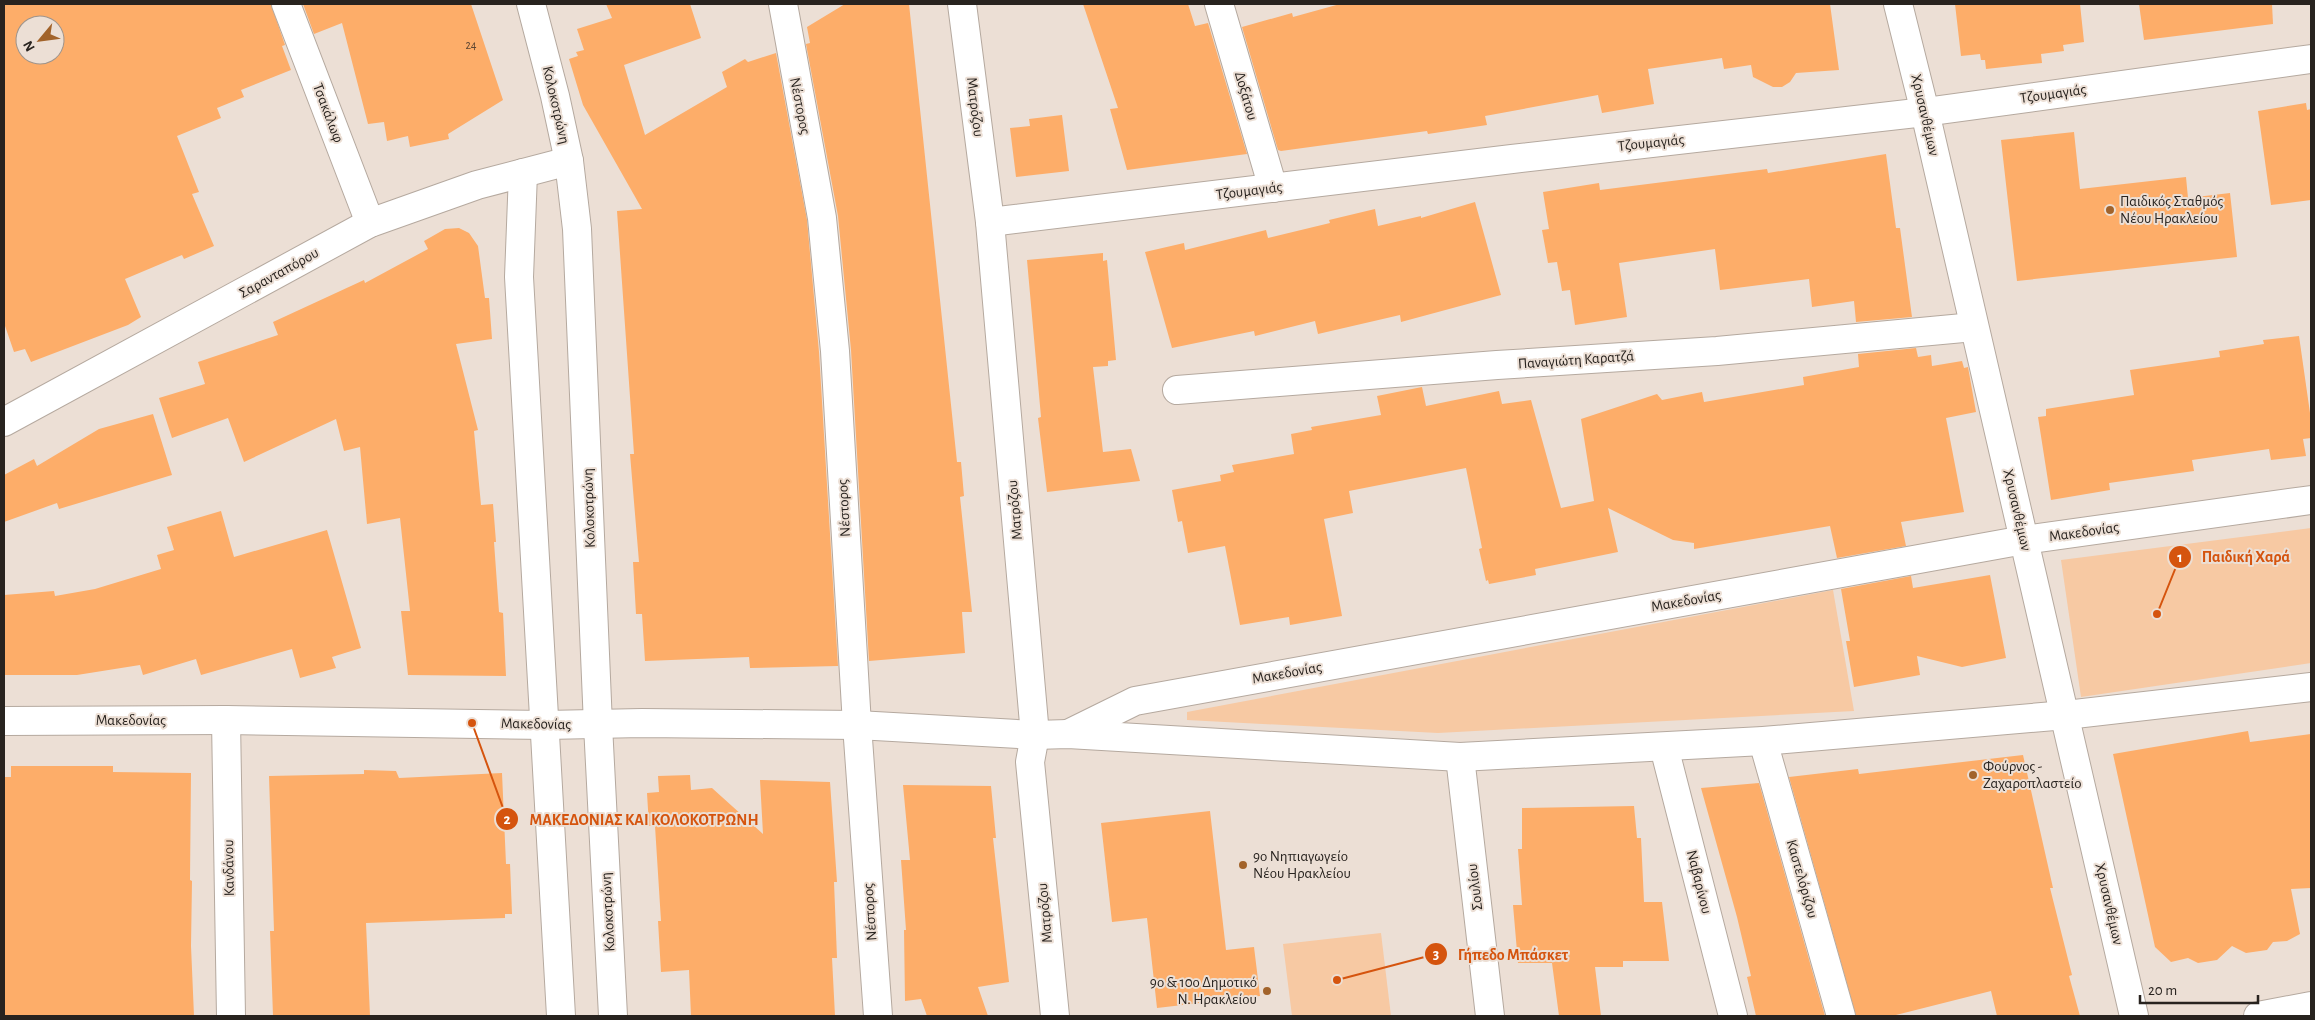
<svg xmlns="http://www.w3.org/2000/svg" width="2315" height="1020" viewBox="0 0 2315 1020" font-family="'Alegreya Sans',sans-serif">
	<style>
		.green { fill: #f7c9a3 }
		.building { fill: #fdad69; fill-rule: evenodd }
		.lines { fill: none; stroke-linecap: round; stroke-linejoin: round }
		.street-casing { stroke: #b5a99f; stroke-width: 30 }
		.secondary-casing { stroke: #b5a99f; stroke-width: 30 }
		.street { stroke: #fff; stroke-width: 28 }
		.secondary { stroke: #fff; stroke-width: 28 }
		.poi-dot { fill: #a2632a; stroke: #ecdfd5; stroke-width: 2 }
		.labels { text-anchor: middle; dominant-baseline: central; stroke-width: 4; stroke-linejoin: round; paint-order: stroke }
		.number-label { font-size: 12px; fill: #5d4632 }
		.street-label { font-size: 15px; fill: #28231f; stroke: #ecdfd5 }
		.poi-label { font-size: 15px; fill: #28231f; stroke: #ecdfd5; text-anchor: start }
		.leader { fill: none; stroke: #d5540e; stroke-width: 2 }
		.callout-dot { fill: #d5540e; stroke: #ecdfd5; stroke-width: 2 }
		.mark-label { font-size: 15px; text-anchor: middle; font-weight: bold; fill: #fff }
		.callout-label { font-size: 16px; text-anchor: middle; font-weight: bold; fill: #d5540e; stroke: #ecdfd5; stroke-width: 4; stroke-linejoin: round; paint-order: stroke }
	</style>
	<rect width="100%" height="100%" fill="#ecdfd5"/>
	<g class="green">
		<polygon points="2311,528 2311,663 2081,697 2061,560"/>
		<polygon points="1833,590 1854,711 1438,733 1187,720 1187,712"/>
		<polygon points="1381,933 1391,1016 1292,1016 1283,944"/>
	</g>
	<g class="building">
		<path d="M4,4h267l14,41 -3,1 9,24 -50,20 3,7 -27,11 4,10 -44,18 22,56 -7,2 22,52 -30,13 -2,-4 -57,24 16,38 -13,8 -97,37 -6,-13 -11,3 -10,-29zM25,25h30v30h-30z"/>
		<polygon points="303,4 471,4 503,100 448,134 449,139 410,147 408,136 387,141 384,122 368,124 342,23 314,34"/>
		<polygon points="606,4 690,4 701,38 624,65 645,135 727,87 722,72 745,59 748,62 776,53 807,220 819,352 838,666 750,668 749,657 645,661 642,614 636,614 633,562 639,562 630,454 634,454 617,211 642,209 583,105 569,59 578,56 576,52 584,50 577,29 612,18"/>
		<polygon points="845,4 909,4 957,462 961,462 964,496 960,497 972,612 962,612 965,653 869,661 851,350 838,216 806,44 810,43 807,27"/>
		<polygon points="1083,4 1188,4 1195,26 1208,23 1247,154 1127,170 1110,109 1118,108"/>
		<polygon points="1340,4 1830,4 1839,70 1796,73 1790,82 1782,87 1773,87 1753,77 1751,65 1724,69 1722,58 1648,69 1654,104 1602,113 1598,95 1485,116 1487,125 1428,134 1427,131 1281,151 1278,150 1242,27 1292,13 1293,17"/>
		<polygon points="1955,4 2080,4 2084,42 2063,45 2064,51 2041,54 2042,63 1986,69 1985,60 1981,60 1980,54 1961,56"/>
		<polygon points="2139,4 2272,4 2273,24 2144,40"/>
		<polygon points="2306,103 2307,110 2311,109 2311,200 2271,205 2258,111"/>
		<polygon points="1062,115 1069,171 1016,177 1010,128 1030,126 1029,119"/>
		<polygon points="2074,132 2080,189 2186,177 2188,198 2230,193 2237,257 2017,281 2001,140"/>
		<polygon points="1886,154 1896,228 1900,228 1912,317 1856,322 1854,301 1812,307 1809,279 1720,290 1715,249 1619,263 1627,317 1575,325 1570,290 1562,291 1557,262 1548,263 1542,230 1549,229 1543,192 1599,183 1600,190 1767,169 1768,173"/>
		<polygon points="1475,202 1501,295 1401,322 1400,315 1318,334 1315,321 1255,336 1254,331 1172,348 1145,252 1184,243 1185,250 1266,230 1268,238 1330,223 1329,220 1375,209 1378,226 1421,216 1421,218"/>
		<polygon points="459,228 469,233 478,246 485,298 489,298 492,339 456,344 478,430 474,431 481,505 493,504 496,542 494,542 499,612 503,613 506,676 408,675 401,611 410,611 400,518 367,524 360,447 344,451 336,419 244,462 228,418 172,438 159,398 205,384 198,362 278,335 273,322 364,280 365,283 428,249 424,241 445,229"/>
		<polygon points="1103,253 1103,261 1107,260 1116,360 1108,361 1108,366 1093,367 1103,452 1131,449 1140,481 1047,492 1038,418 1041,417 1027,260"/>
		<polygon points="2299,336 2311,420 2311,438 2303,439 2306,456 2271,460 2269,449 2192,460 2194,471 2109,483 2110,490 2051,500 2038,417 2046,416 2046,409 2134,395 2130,370 2220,357 2219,351 2264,344 2263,340"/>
		<polygon points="1916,348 1918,357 1931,355 1932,366 1962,361 1964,368 1968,367 1976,412 1946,418 1964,512 1901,522 1906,546 1837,558 1830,526 1694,549 1694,543 1673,540 1608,508 1618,552 1535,569 1536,575 1489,584 1488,580 1486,581 1479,549 1482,548 1466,468 1349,491 1353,513 1324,519 1342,616 1290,625 1289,617 1240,625 1225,546 1188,553 1182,521 1178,522 1172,490 1221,481 1220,475 1234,472 1232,465 1294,454 1291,434 1312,430 1311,427 1381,415 1377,396 1422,387 1426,406 1499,391 1502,404 1531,400 1561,508 1594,501 1581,419 1657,394 1662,400 1702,392 1704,402 1804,385 1803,377 1859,367 1858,354"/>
		<polygon points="153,414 172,475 59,509 57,503 4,522 4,475 34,459 37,466 99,429"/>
		<polygon points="221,511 234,557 327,530 361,648 332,657 336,668 300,678 292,649 201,675 196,659 143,675 140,665 77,675 4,675 4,595 54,591 55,596 95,589 161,569 157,555 174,550 167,527"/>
		<polygon points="1990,575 2006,658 1962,667 1917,656 1920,675 1854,687 1846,641 1850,641 1841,589 1911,576 1913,588"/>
		<polygon points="2248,731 2250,742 2311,734 2311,888 2291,889 2300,934 2287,941 2273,942 2267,950 2246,953 2232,946 2217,960 2198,963 2188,958 2171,962 2155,947 2113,754"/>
		<polygon points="2023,755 2053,888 2050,888 2072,975 2069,976 2080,1016 1997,1016 1991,991 1892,1016 1856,1016 1789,777 1858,769 1859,774"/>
		<polygon points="11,766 113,766 113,772 191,773 190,880 192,881 191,946 194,1016 4,1016 4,777 11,777"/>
		<polygon points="364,770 396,771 399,778 502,773 506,864 510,864 512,914 505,914 505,918 366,923 370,1016 273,1016 270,931 274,931 269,776 364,774"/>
		<polygon points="690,775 691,790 712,788 763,834 760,780 830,782 837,882 834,882 837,958 832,958 835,1016 691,1016 689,970 661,972 658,921 661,921 655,826 649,826 647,793 659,792 658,776"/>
		<polygon points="1759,783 1825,1016 1756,1016 1747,977 1751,976 1737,917 1701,788"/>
		<polygon points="903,785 991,786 996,838 993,838 1009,982 978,987 988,1016 927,1016 921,999 905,1001 904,930 906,930 901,860 910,860"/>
		<polygon points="1634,806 1637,838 1641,838 1644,902 1662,902 1669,961 1623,961 1623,967 1595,967 1601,1016 1559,1016 1552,963 1518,963 1513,905 1522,905 1518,849 1522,849 1522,808"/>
		<polygon points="1210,811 1226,950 1254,947 1260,996 1157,1008 1147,918 1112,922 1101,823"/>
	</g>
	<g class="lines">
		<g class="street-casing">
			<g id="street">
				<polyline points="286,4 370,223"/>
				<polyline points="783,4 822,218 835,351 857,725 878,1016"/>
				<polyline points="962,4 990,222 1035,735 1030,762 1055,1016"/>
				<polyline points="1219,4 1273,188"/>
				<polyline points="1898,4 1925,112 2134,1016"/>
				<polyline points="990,222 1512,159 1925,112 2311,59"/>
				<polyline points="1177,390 1497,365 1717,351 1974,327"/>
				<polyline points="4,422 370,223 477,185 569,161"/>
				<polyline points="226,720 231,1016"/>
				<polyline points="4,721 226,720 546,725 642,723 857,725 1035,735 1068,734 1460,757 1763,741 2066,715 2311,687"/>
				<polyline points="1070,733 1135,701 2024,540 2311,500"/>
				<polyline points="1763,741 1841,1016"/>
				<polyline points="1664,747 1733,1016"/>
				<polyline points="1460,757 1490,1016"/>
				<polyline points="2258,1016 2311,1006"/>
			</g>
		</g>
		<g class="secondary-casing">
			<g id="secondary">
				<polyline points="531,4 555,96 569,161 577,229 598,725 613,1016"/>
				<polyline points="523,173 519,277 561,1016"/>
			</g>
		</g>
		<use href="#street" class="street"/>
		<use href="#secondary" class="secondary"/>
	</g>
	<g class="poi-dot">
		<circle cx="2110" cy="210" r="5"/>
		<circle cx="1973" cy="775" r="5"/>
		<circle cx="1243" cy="865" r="5"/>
		<circle cx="1267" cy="991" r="5"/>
	</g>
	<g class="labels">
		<g class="number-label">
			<text x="471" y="45">24</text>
		</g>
		<g class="street-label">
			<text transform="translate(2053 94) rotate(-8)">Τζουμαγιάς</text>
			<text transform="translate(1246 96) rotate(74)">Δοξάτου</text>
			<text transform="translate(556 105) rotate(77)">Κολοκοτρώνη</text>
			<text transform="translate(800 106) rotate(79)">Νέστορος</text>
			<text transform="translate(975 107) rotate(83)">Ματρόζου</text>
			<text transform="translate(328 113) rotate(69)">Τσακάλωφ</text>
			<text transform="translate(1925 115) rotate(77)">Χρυσανθέμων</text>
			<text transform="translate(1651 143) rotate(-6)">Τζουμαγιάς</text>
			<text transform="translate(1249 191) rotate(-7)">Τζουμαγιάς</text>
			<text transform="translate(279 273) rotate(-29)">Σαρανταπόρου</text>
			<text transform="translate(1576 360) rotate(-4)">Παναγιώτη Καρατζά</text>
			<text transform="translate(589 508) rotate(-92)">Κολοκοτρώνη</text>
			<text transform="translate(844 508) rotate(-93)">Νέστορος</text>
			<text transform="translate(1015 510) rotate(-95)">Ματρόζου</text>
			<text transform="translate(2017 510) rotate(77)">Χρυσανθέμων</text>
			<text transform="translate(2084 532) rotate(-8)">Μακεδονίας</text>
			<text transform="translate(1686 601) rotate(-10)">Μακεδονίας</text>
			<text transform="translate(1287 673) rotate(-10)">Μακεδονίας</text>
			<text x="131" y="720">Μακεδονίας</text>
			<text transform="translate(536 724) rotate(1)">Μακεδονίας</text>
			<text transform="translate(229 868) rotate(-91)">Κανδάνου</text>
			<text transform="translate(1802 879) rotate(74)">Καστελόριζου</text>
			<text transform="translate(1699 882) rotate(76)">Ναβαρίνου</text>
			<text transform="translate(1475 887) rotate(-97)">Σουλίου</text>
			<text transform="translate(2109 904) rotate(77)">Χρυσανθέμων</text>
			<text transform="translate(608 912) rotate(-93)">Κολοκοτρώνη</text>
			<text transform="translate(870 912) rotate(-94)">Νέστορος</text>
			<text transform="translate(1045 913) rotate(-95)">Ματρόζου</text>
		</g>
		<g class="poi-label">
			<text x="2120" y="201">Παιδικός Σταθμός<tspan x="2120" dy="17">Νέου Ηρακλείου</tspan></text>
			<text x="1983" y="766">Φούρνος -<tspan x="1983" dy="17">Ζαχαροπλαστείο</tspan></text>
			<text x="1253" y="856">9ο Νηπιαγωγείο<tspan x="1253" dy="17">Νέου Ηρακλείου</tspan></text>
			<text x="1257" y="982" text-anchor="end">9ο &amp; 10ο Δημοτικό<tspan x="1257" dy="17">Ν. Ηρακλείου</tspan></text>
		</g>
	</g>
	<path class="leader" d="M2157 614L2180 557M472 723L507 819M1337 980L1436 954"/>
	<g class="callout-dot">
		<circle cx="2157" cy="614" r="5"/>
		<circle cx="472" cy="723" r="5"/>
		<circle cx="1337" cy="980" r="5"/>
		<circle cx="2180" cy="557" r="12"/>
		<circle cx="507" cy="819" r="12"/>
		<circle cx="1436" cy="954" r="12"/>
	</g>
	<g class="mark-label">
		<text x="2180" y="562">1</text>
		<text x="507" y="824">2</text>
		<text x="1436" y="959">3</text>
	</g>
	<g class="callout-label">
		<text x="2246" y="562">Παιδική Χαρά</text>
		<text x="644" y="825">ΜΑΚΕΔΟΝΙΑΣ ΚΑΙ ΚΟΛΟΚΟΤΡΩΝΗ</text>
		<text x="1513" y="960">Γήπεδο Μπάσκετ</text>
	</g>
	<rect width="2315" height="1020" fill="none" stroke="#28231f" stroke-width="10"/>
	<g transform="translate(40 40) rotate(241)"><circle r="24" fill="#ecdfd5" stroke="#9e948c"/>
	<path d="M0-4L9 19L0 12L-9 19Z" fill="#a2632a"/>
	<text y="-8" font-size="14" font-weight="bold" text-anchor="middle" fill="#28231f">N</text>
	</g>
	<path d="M2140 995v8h118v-8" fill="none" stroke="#28231f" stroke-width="2.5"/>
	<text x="2148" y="995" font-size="15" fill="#28231f" stroke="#ecdfd5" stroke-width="4" paint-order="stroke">20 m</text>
</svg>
